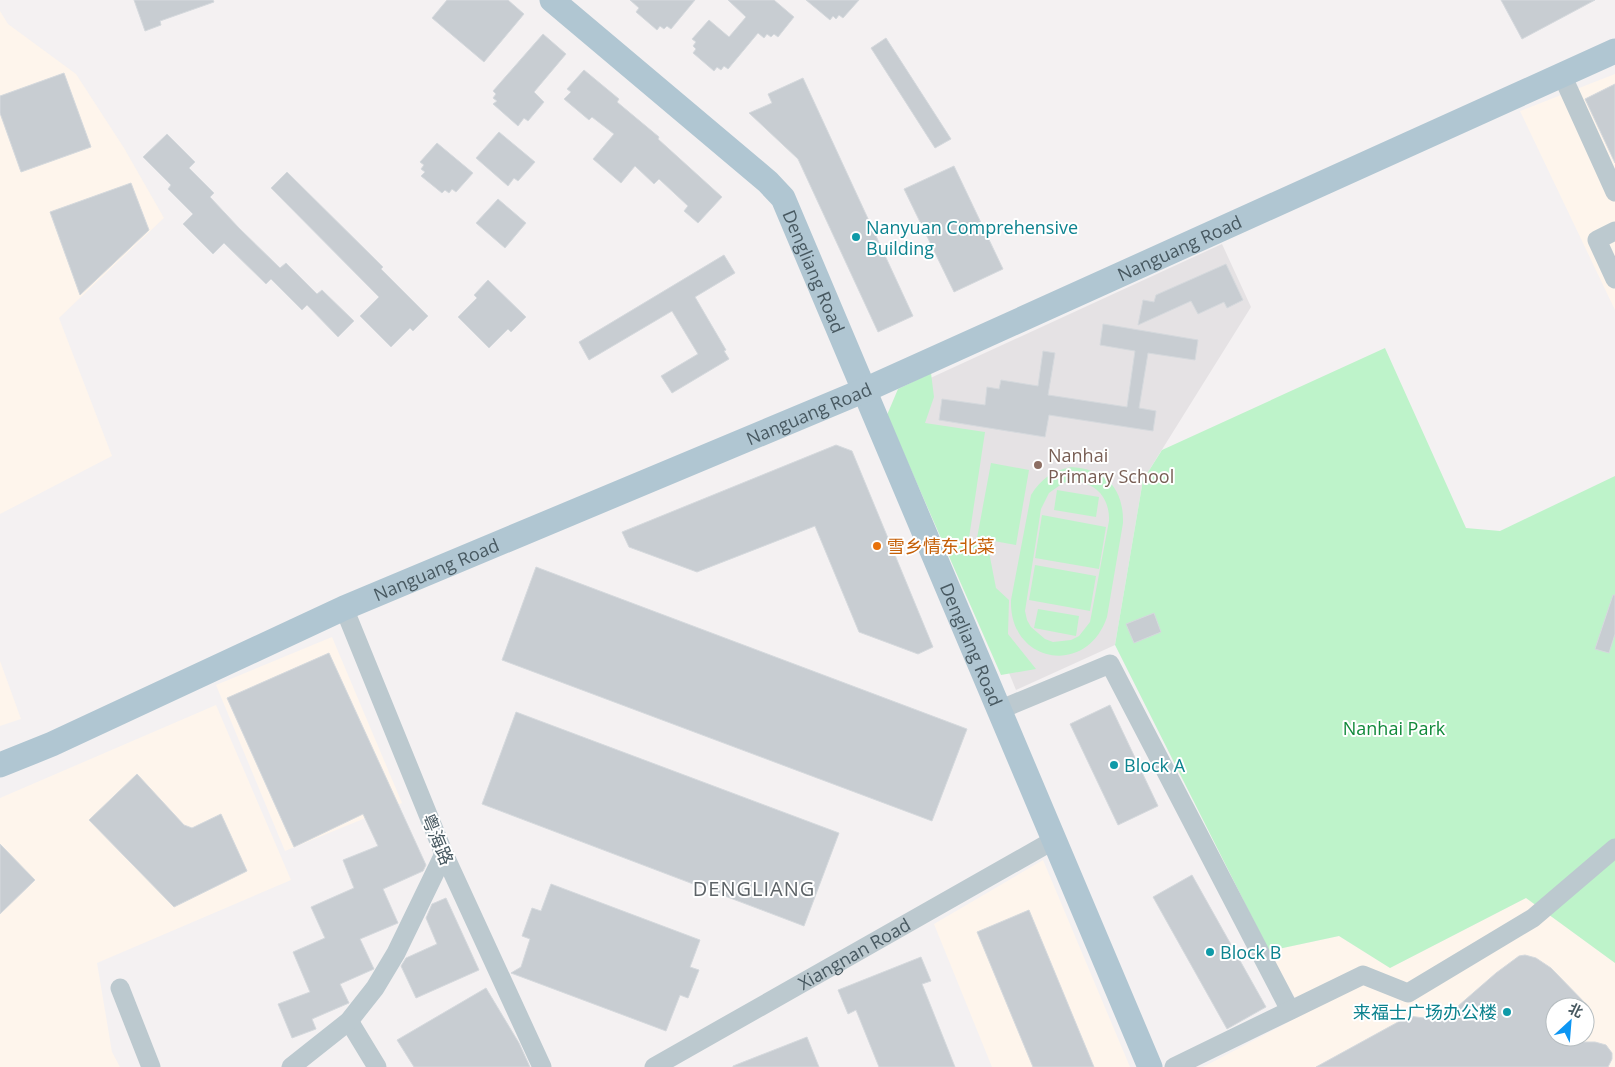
<svg xmlns="http://www.w3.org/2000/svg" width="1615" height="1067" viewBox="0 0 1615 1067" font-family="'Open Sans','Noto Sans SC',sans-serif">
	<style>
		.commercial { fill: #fef5ec; fill-rule: evenodd }
		.education { fill: #e5e2e4 }
		.green { fill: #bef3ca; fill-rule: evenodd }
		.building { fill: #c8cdd2; stroke: #d5d9dd }
		.lines { fill: none; stroke-linecap: round; stroke-linejoin: round }
		.minor { stroke: #bcc9cf; stroke-width: 19 }
		.major { stroke: #b0c6d2; stroke-width: 25 }
		.culture-dot { fill: #0f9aa8; stroke: #fff; stroke-width: 2 }
		.education-dot { fill: #8d6e63; stroke: #fff; stroke-width: 2 }
		.food-dot { fill: #e8710a; stroke: #fff; stroke-width: 2 }
		.labels { text-anchor: middle; dominant-baseline: central; stroke-width: 4; stroke-linejoin: round; paint-order: stroke }
		.culture-label { font-size: 18px; fill: #0d838f; stroke: #fff; text-anchor: start }
		.street-label { font-size: 18px; fill: #485961; stroke: #fff }
		.education-label { font-size: 18px; fill: #785e54; stroke: #fff; text-anchor: start }
		.food-label { font-size: 18px; fill: #c56008; stroke: #fff; text-anchor: start }
		.park-label { font-size: 18px; fill: #11893a; stroke: #fff }
		.quarter-label { font-size: 20px; letter-spacing: 1px; fill: #5d6367; stroke: #fff }
	</style>
	<rect width="100%" height="100%" fill="#f4f1f2"/>
	<g class="commercial">
		<polygon points="0,11 8,24 76,74 124,148 164,218 59,318 112,456 0,514"/>
		<polygon points="1615,74 1615,310 1520,111"/>
		<polygon points="332,637 402,803 285,851 216,685"/>
		<polygon points="0,661 21,719 0,726"/>
		<polygon points="216,705 291,880 97,963 112,1052 120,1067 0,1067 0,798"/>
		<polygon points="1043,860 1130,1067 992,1067 934,924"/>
		<path d="M1526,898l89,65v104h-412l101,-53 -35,-63 70,-15 51,32zM1555,1007h30v30h-30z"/>
	</g>
	<polygon class="education" points="1222,244 1251,307 1143,480 1115,645 1016,690 904,416 913,386"/>
	<g class="green">
		<polygon points="1385,348 1466,528 1500,531 1615,476 1615,963 1526,898 1390,968 1339,936 1269,951 1115,645 1143,480 1162,450"/>
		<polygon points="931,373 934,397 925,423 985,432 969,538 989,552 996,588 1009,600 1008,634 1036,669 1001,675 887,415 898,389"/>
		<polygon points="991,463 1029,470 1016,545 977,538"/>
		<path d="M1071,467c34,2 53,21 52,56l-16,94c-20,60 -98,47 -96,-17l20,-105c10,-16 21,-24 40,-28zM1072,481c23,1 38,16 37,40l-19,101 -11,14 -8,4 -18,2 -8,-3 -14,-12 -4,-7 -2,-9 16,-102 8,-16 14,-10z"/>
		<polygon points="1057,490 1099,497 1096,517 1054,510"/>
		<polygon points="1042,515 1106,527 1099,569 1035,558"/>
		<polygon points="1035,565 1096,576 1090,611 1029,600"/>
		<polygon points="1038,609 1079,616 1076,636 1034,628"/>
	</g>
	<g class="building">
		<polygon points="134,0 213,0 214,2 160,21 161,25 145,31"/>
		<polygon points="447,0 508,0 524,14 484,62 432,18"/>
		<polygon points="630,0 695,0 671,29 667,26 664,29 660,26 657,30 636,12 639,8"/>
		<polygon points="728,0 774,0 794,17 778,37 774,34 771,37 767,34 764,38 758,33 728,69 724,66 721,70 717,67 714,71 693,53 696,49 693,46 696,42 692,39 709,20 729,37 746,17"/>
		<polygon points="806,0 859,0 843,18 839,15 836,19 833,16 830,20"/>
		<polygon points="1501,0 1595,0 1522,39"/>
		<polygon points="543,34 566,54 534,92 544,102 528,121 524,118 518,126 493,104 497,101 493,98 496,94 493,91"/>
		<polygon points="886,38 951,139 935,148 871,48"/>
		<polygon points="584,70 619,99 617,102 659,137 658,139 722,197 698,223 684,211 688,206 659,179 654,184 635,166 621,183 593,159 614,134 592,117 589,120 564,99 571,92 567,89"/>
		<polygon points="64,73 91,147 21,172 0,113 0,96"/>
		<polygon points="803,78 913,316 878,332 798,159 749,113 772,103 768,94"/>
		<polygon points="1615,84 1615,163 1585,99"/>
		<polygon points="499,132 535,162 518,181 514,178 508,186 476,158"/>
		<polygon points="167,134 195,162 189,168 214,193 210,197 239,228 280,268 286,263 317,294 322,290 354,321 338,337 307,305 302,310 271,279 266,284 224,243 213,254 183,224 193,214 168,189 171,185 143,157"/>
		<polygon points="437,143 473,173 456,192 452,189 449,193 445,190 442,193 421,176 425,172 421,169 424,165 420,162"/>
		<polygon points="954,166 1003,269 954,292 904,189"/>
		<polygon points="287,172 383,267 381,269 428,316 413,331 410,328 391,347 360,316 379,297 271,188"/>
		<polygon points="131,183 149,230 80,295 50,212"/>
		<polygon points="498,199 526,223 505,248 476,223"/>
		<polygon points="724,255 735,273 695,297 726,350 724,351 729,359 672,393 661,376 698,354 672,311 589,360 579,342"/>
		<polygon points="1226,264 1243,300 1227,308 1224,302 1198,314 1191,301 1138,325 1143,300 1154,302 1156,295"/>
		<polygon points="488,280 526,317 511,332 508,329 489,348 458,317 477,298 474,295"/>
		<polygon points="1103,324 1198,340 1195,360 1148,353 1139,408 1156,411 1153,431 1049,415 1045,437 939,420 942,399 985,405 987,387 999,389 1001,380 1038,386 1043,351 1055,353 1048,395 1127,407 1135,351 1100,345"/>
		<polygon points="836,445 852,451 933,647 918,654 859,632 815,526 697,572 629,547 622,532"/>
		<polygon points="536,567 967,729 932,821 502,660"/>
		<polygon points="1613,595 1615,595 1615,634 1609,653 1595,649"/>
		<polygon points="1154,613 1161,632 1134,643 1126,624"/>
		<polygon points="329,653 426,865 423,871 383,889 398,923 360,939 374,969 340,984 349,1003 312,1019 316,1029 292,1038 278,1004 310,992 293,952 325,938 311,907 354,888 343,860 378,846 363,814 294,847 227,698"/>
		<polygon points="1110,705 1158,806 1118,825 1070,724"/>
		<polygon points="516,712 839,833 804,926 482,804"/>
		<polygon points="137,774 184,825 192,828 221,814 247,871 174,907 89,820"/>
		<polygon points="0,844 35,880 0,914"/>
		<polygon points="1192,875 1266,1007 1227,1029 1153,897"/>
		<polygon points="551,884 700,940 690,967 699,970 688,998 680,995 666,1031 511,973 521,967 530,939 522,936 532,908 541,911"/>
		<polygon points="446,898 479,970 416,998 401,966 406,958 437,944 426,918 432,904"/>
		<polygon points="1029,910 1094,1067 1033,1067 977,932"/>
		<polygon points="1525,955 1536,958 1551,968 1589,1007 1555,1007 1555,1037 1577,1037 1574,1042 1595,1042 1606,1045 1612,1053 1612,1059 1608,1067 1316,1067 1409,1016 1432,1019 1442,1017 1450,1013 1496,973 1519,956"/>
		<polygon points="921,957 931,981 922,984 955,1067 879,1067 856,1010 848,1014 838,990"/>
		<polygon points="486,988 519,1043 530,1067 414,1067 397,1040"/>
		<polygon points="807,1037 819,1067 733,1067 733,1066"/>
	</g>
	<g class="lines">
		<g class="minor">
			<polyline points="1562,75 1615,192"/>
			<polyline points="1615,231 1597,240 1615,279"/>
			<polyline points="344,608 444,854 542,1067"/>
			<polyline points="999,710 1110,664 1290,1010"/>
			<polyline points="120,988 151,1067"/>
			<polyline points="349,1021 377,1067"/>
			<polyline points="291,1067 349,1021 375,988 396,953 444,854"/>
			<path id="s1" d="M654,1067l400,-227"/>
			<polyline points="1174,1067 1363,975 1408,993 1533,918 1615,848"/>
		</g>
		<g class="major">
			<path id="s2" d="M552,0l216,182 15,16 367,869"/>
			<path id="s3" d="M0,765l52,-21 292,-136 521,-218 750,-339"/>
		</g>
	</g>
	<g class="culture-dot">
		<circle cx="856" cy="237" r="5"/>
		<circle cx="1114" cy="765" r="5"/>
		<circle cx="1210" cy="952" r="5"/>
		<circle cx="1507" cy="1012" r="5"/>
	</g>
	<circle class="education-dot" cx="1038" cy="465" r="5"/>
	<circle class="food-dot" cx="877" cy="546" r="5"/>
	<g class="labels">
		<g class="culture-label">
			<text x="866" y="227">Nanyuan Comprehensive<tspan x="866" dy="21">Building</tspan></text>
			<text x="1124" y="765">Block A</text>
			<text x="1220" y="952">Block B</text>
			<text x="1497" y="1012" text-anchor="end">来福士广场办公楼</text>
		</g>
		<g class="street-label">
			<text stroke="none"><textPath href="#s3" startOffset="1288">Nanguang Road</textPath></text>
			<text stroke="none"><textPath href="#s2" startOffset="384">Dengliang Road</textPath></text>
			<text stroke="none"><textPath href="#s3" startOffset="882">Nanguang Road</textPath></text>
			<text stroke="none"><textPath href="#s3" startOffset="478">Nanguang Road</textPath></text>
			<text stroke="none"><textPath href="#s2" startOffset="789">Dengliang Road</textPath></text>
			<text transform="translate(438 839) rotate(67)">粤海路</text>
			<text stroke="none"><textPath href="#s1" startOffset="230">Xiangnan Road</textPath></text>
		</g>
		<g class="education-label">
			<text x="1048" y="455">Nanhai<tspan x="1048" dy="21">Primary School</tspan></text>
		</g>
		<g class="food-label">
			<text x="887" y="546">雪乡情东北菜</text>
		</g>
		<g class="park-label">
			<text x="1394" y="728">Nanhai Park</text>
		</g>
		<g class="quarter-label">
			<text x="754" y="888">DENGLIANG</text>
		</g>
	</g>
	<g transform="translate(1570 1022) rotate(26)"><circle r="24" fill="#ffffff" stroke="#b6bdc0"/>
	<path d="M0-4L9 19L0 12L-9 19Z" fill="#0d96f3"/>
	<text y="-8" font-size="14" font-weight="bold" text-anchor="middle" fill="#485961">北</text>
	</g>
</svg>
